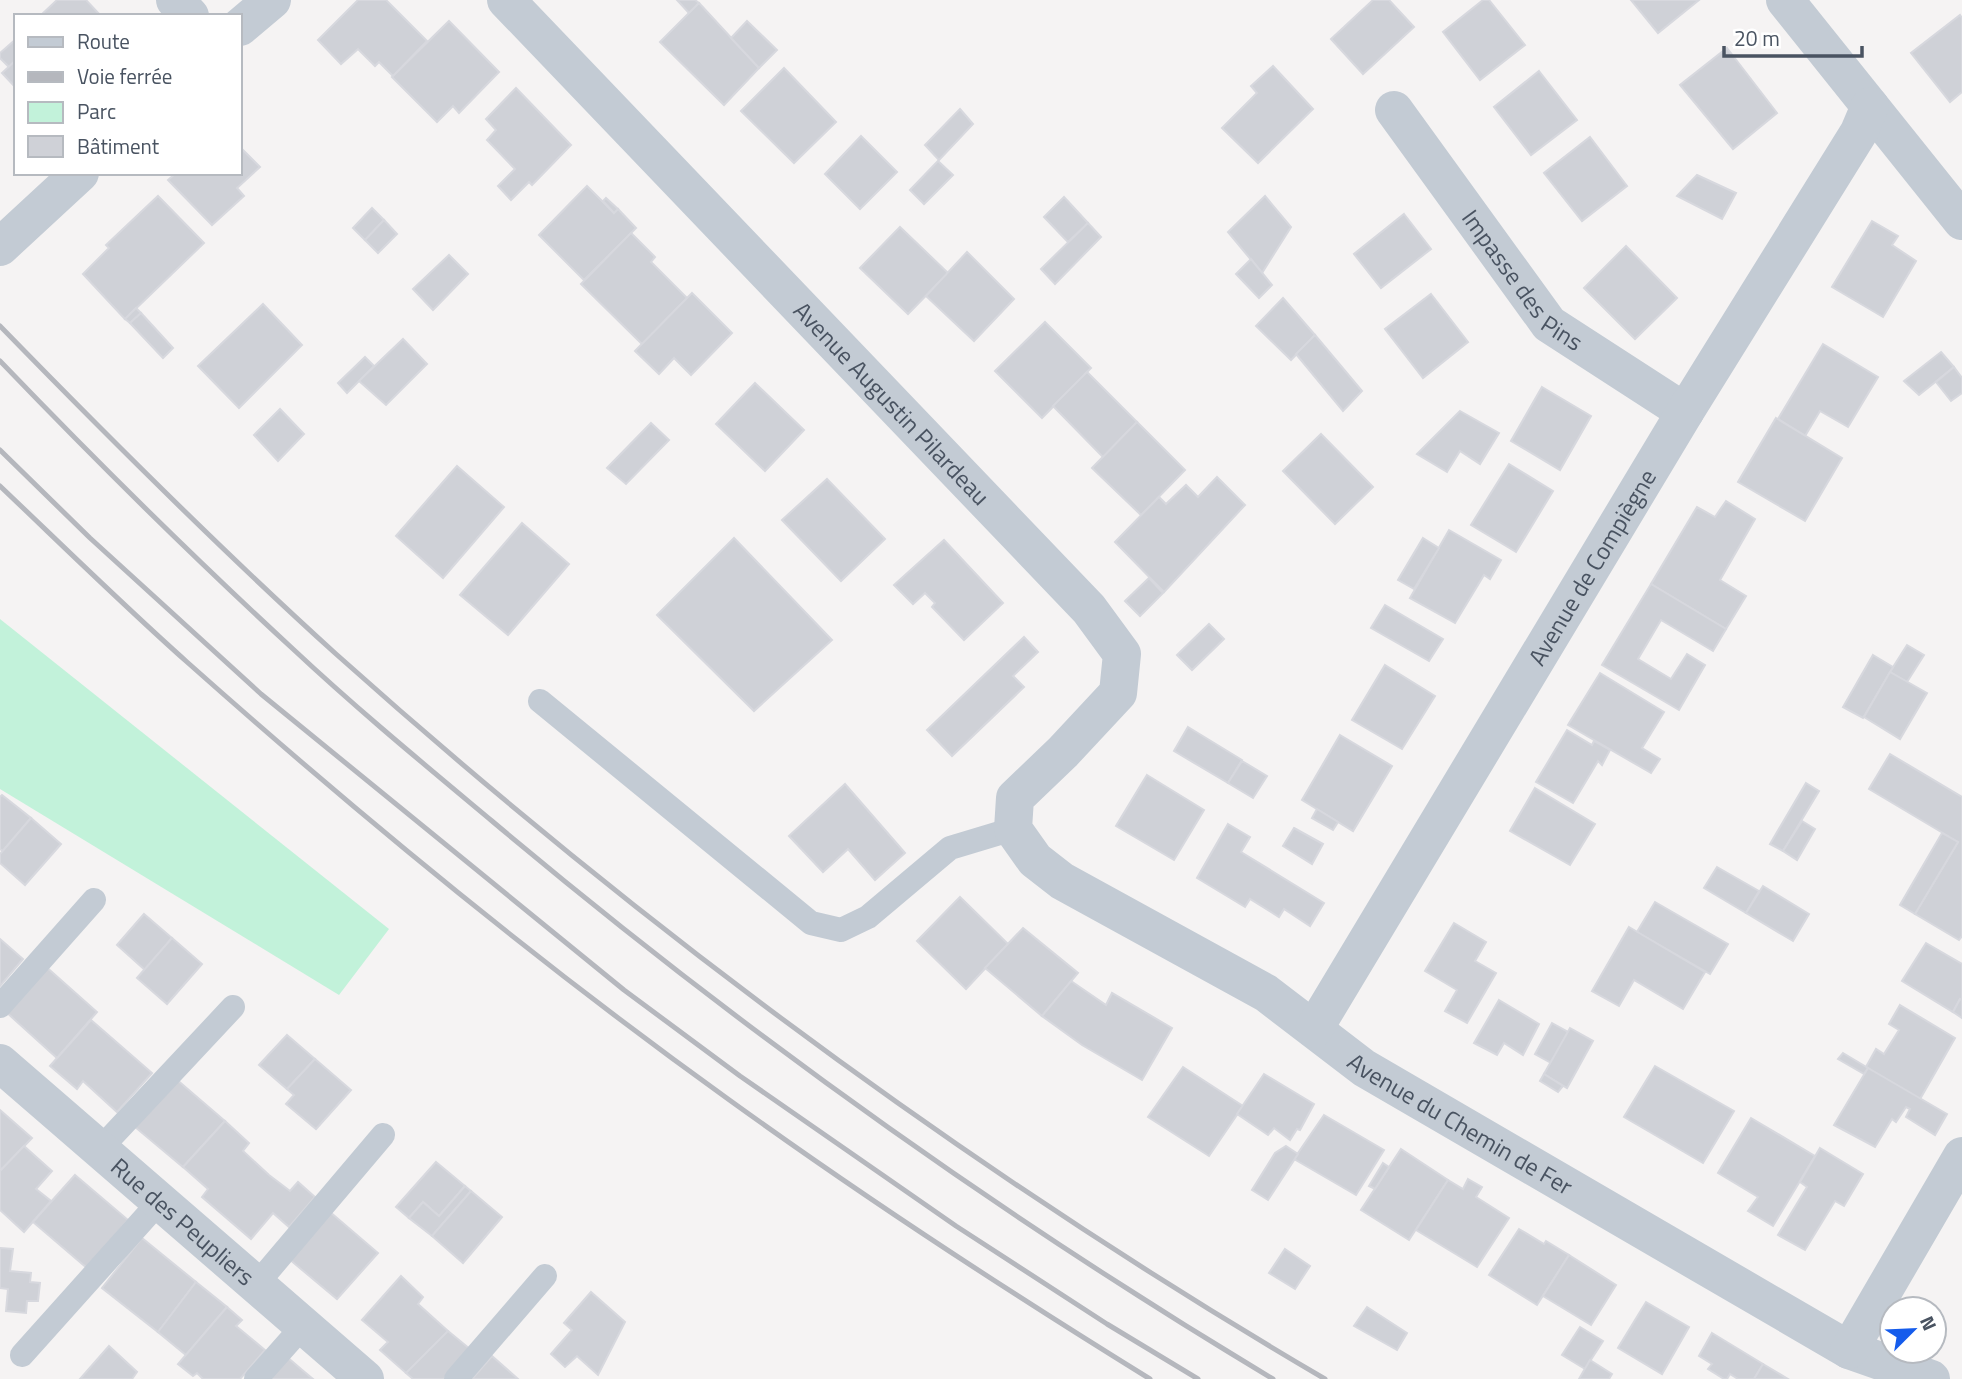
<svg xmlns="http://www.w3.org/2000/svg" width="1962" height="1379" viewBox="0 0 1962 1379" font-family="'Titillium Web',sans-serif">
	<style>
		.green { fill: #c2f2da }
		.building { fill: #cfd1d7; stroke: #d7d8de; stroke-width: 2 }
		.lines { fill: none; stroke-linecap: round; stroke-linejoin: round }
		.lane { stroke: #c3cbd4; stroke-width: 24 }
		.street { stroke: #c3cbd4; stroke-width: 38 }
		.rail { stroke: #b5b7bd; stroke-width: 5 }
		.labels { text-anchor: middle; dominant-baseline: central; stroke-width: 6; stroke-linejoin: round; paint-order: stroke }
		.street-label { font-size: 24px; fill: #495361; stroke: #fff }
	</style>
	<rect width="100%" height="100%" fill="#f5f3f3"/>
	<polygon class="green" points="0,619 389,929 339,995 0,789"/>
	<g class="building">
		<polygon points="57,0 86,0 101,16 40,16"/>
		<polygon points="358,0 386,0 427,41 393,76 379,62 375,66 358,49 341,64 318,40"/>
		<polygon points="677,0 695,0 699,3 689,13"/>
		<polygon points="1373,0 1389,0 1414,27 1363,74 1331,39"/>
		<polygon points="1483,0 1489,0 1525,45 1480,80 1443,32"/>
		<polygon points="1631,0 1699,0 1658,33"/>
		<polygon points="699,3 759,68 724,105 660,42"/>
		<polygon points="1960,15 1962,18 1962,92 1950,102 1911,53"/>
		<polygon points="449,21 499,72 459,113 453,106 437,122 392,77"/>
		<polygon points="747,21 777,50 759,68 731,38"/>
		<polygon points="16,39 16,60 9,67 0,58 0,53"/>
		<polygon points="1727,48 1777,113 1733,149 1680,85"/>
		<polygon points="16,60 16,88 2,73"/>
		<polygon points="1273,66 1313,109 1258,163 1222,128 1257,93 1251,86"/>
		<polygon points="784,68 836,122 794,163 741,111"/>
		<polygon points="1539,71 1577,120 1531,155 1494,107"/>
		<polygon points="516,88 571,145 532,185 529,182 511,200 498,186 515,169 487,140 496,130 486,119"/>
		<polygon points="960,109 973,124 939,160 925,145"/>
		<polygon points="861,136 897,172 860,209 825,174"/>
		<polygon points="1590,137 1627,186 1582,221 1544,173"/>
		<polygon points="240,147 260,167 237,188 244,196 212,225 168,180 176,173 240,173"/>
		<polygon points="938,161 953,175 924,204 910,190"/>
		<polygon points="1697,175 1736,193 1722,219 1677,196"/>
		<polygon points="587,186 614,213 618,209 636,228 584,280 539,235"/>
		<polygon points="158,196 204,243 125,319 83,274 109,248 106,245"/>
		<polygon points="1265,196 1291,227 1262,273 1228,232"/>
		<polygon points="1064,197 1088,223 1068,242 1044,217"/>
		<polygon points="606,198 618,209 614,213 603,201"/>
		<polygon points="372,208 384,220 365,240 353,228"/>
		<polygon points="1404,214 1431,249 1381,288 1354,254"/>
		<polygon points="384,220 397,234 378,253 365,240"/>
		<polygon points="1872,221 1898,236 1892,245 1916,261 1883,317 1832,287"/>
		<polygon points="1088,223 1101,237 1055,284 1041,269"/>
		<polygon points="900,227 948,273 908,314 860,268"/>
		<polygon points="631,233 655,257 651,262 687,298 642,344 581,284"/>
		<polygon points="1626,246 1677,298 1635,339 1584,288"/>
		<polygon points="967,252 1014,299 974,341 926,296"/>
		<polygon points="449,255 468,274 433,310 413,289"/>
		<polygon points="1251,259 1272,285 1259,298 1236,274"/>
		<polygon points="692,293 732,333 691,375 674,358 659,374 635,351"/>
		<polygon points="1431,294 1468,342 1423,378 1385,329"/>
		<polygon points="1283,298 1315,335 1291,360 1256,326"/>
		<polygon points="263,304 302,345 239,408 198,366"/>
		<polygon points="136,308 141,313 130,323 125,319"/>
		<polygon points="141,313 173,348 163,358 130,323"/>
		<polygon points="1045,322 1091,368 1042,418 995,371"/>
		<polygon points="1315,335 1362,391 1343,411 1296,354"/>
		<polygon points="403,339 427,364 386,405 359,381"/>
		<polygon points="1823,344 1878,377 1848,427 1820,411 1805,436 1778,419"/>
		<polygon points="1941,352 1954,367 1919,395 1904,381"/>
		<polygon points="365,357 374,366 347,393 338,383"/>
		<polygon points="1954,367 1962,378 1962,393 1951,401 1936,382"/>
		<polygon points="1087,372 1137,422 1103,457 1053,406"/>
		<polygon points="755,383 804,430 765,471 716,424"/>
		<polygon points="1542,387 1591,416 1560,470 1511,441"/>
		<polygon points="280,409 304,434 278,461 254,435"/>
		<polygon points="1460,411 1499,433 1480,464 1460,451 1447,472 1417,454"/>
		<polygon points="1776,418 1842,458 1805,521 1738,482"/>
		<polygon points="1137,422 1185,470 1141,515 1092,468"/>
		<polygon points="651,423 669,440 626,484 607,468"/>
		<polygon points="1321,434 1373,487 1335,524 1283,471"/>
		<polygon points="1509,464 1553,491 1516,552 1471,525"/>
		<polygon points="457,466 504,507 443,578 396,536"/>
		<polygon points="1217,477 1245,505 1164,592 1115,542 1159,497 1166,504 1186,485 1198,497"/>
		<polygon points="827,479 885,539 841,581 782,520"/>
		<polygon points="1726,501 1755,519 1720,580 1746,596 1726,629 1651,584 1697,507 1715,517"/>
		<polygon points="522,523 569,564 508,635 460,595"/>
		<polygon points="1449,530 1501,560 1490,579 1484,575 1455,623 1410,598"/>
		<polygon points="734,538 832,640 754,711 657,615"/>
		<polygon points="1423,538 1439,548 1414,589 1398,580"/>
		<polygon points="944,540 1003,603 964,640 932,607 935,603 925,593 913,604 894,585"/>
		<polygon points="1149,578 1163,593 1140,616 1125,601"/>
		<polygon points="1651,584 1726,629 1713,651 1661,620 1638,659 1671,679 1687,654 1705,665 1679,710 1602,665"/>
		<polygon points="1385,605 1443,639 1429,661 1371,628"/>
		<polygon points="1209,624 1224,639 1192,670 1177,655"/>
		<polygon points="1024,637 1038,652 1013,676 1024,687 952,756 927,730"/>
		<polygon points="1907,645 1924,655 1907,682 1890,672"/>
		<polygon points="1873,655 1893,667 1863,718 1843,707"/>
		<polygon points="1385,665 1435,696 1402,749 1352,720"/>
		<polygon points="1890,672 1927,693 1900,739 1864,717"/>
		<polygon points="1600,673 1664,712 1642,748 1660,759 1651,773 1568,725"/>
		<polygon points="1188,727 1242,760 1228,783 1174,751"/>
		<polygon points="1567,730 1592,745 1594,741 1610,750 1602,765 1598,761 1573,803 1536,782"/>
		<polygon points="1340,735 1392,766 1353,831 1302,800"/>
		<polygon points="1890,754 1962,797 1962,936 1959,940 1915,914 1958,842 1869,789"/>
		<polygon points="1242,761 1267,776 1253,798 1228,783"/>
		<polygon points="1147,775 1204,810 1174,860 1116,826"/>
		<polygon points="1806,783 1819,791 1783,851 1770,844"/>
		<polygon points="845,784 905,853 875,880 848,849 823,872 789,836"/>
		<polygon points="1535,788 1595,824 1570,865 1510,831"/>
		<polygon points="2,795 31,818 3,851 0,849 0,797"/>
		<polygon points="1317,809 1338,822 1333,830 1312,818"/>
		<polygon points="31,818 61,844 25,885 0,863 0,854"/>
		<polygon points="1802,821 1815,829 1797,860 1783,851"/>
		<polygon points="1228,824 1250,837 1241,852 1324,903 1310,926 1284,909 1279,917 1250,899 1245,907 1197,878"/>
		<polygon points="1294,828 1323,844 1312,864 1283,846"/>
		<polygon points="1942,833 1958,842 1915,914 1900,905"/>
		<polygon points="1717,867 1759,891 1746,913 1704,888"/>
		<polygon points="1763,886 1809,914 1793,941 1746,913"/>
		<polygon points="960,897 1008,944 966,989 917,941"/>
		<polygon points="1655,902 1728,944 1710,974 1637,932"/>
		<polygon points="144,914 172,938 145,970 117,945"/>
		<polygon points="1454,923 1486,942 1475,961 1496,973 1467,1023 1445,1011 1457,990 1425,971"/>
		<polygon points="1629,927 1705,972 1683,1009 1634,980 1619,1006 1592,991"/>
		<polygon points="1023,928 1078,973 1042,1016 985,968"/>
		<polygon points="172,938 202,964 167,1004 137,978"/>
		<polygon points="0,939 23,959 0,986"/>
		<polygon points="1926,943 1962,964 1962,1000 1960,999 1953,1012 1902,981"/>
		<polygon points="44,965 97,1012 57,1058 5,1011"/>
		<polygon points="1071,981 1106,1005 1112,993 1172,1028 1142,1080 1082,1045 1042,1016"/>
		<polygon points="1960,999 1962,1000 1962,1018 1953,1012"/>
		<polygon points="1499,1000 1539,1024 1523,1055 1504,1043 1497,1055 1474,1043"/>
		<polygon points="1900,1005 1955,1038 1920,1099 1866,1067 1876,1049 1884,1054 1899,1030 1889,1024"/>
		<polygon points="91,1020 152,1073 117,1112 83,1081 77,1089 50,1066"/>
		<polygon points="1552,1023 1568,1032 1551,1063 1535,1054"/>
		<polygon points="1570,1028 1593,1041 1567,1088 1544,1074"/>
		<polygon points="287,1035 315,1059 287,1089 259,1065"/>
		<polygon points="1843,1053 1868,1068 1864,1074 1838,1059"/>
		<polygon points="315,1059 351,1090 316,1129 286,1104 294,1095 287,1089"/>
		<polygon points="1655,1066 1734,1111 1703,1163 1624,1117"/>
		<polygon points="1183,1067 1243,1106 1209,1156 1148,1117"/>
		<polygon points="1868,1068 1947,1114 1935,1135 1906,1117 1910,1109 1906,1107 1896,1122 1892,1119 1875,1147 1834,1125"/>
		<polygon points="1264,1074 1314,1104 1300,1130 1297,1129 1290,1140 1274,1128 1268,1135 1237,1114"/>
		<polygon points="1544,1074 1563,1086 1558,1092 1540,1081"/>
		<polygon points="176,1079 225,1121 183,1167 135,1127"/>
		<polygon points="0,1110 32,1138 2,1169 0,1168"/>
		<polygon points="1324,1115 1384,1150 1356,1195 1294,1159"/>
		<polygon points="1751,1118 1815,1156 1773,1226 1748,1211 1758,1197 1718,1173"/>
		<polygon points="225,1121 249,1143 243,1151 269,1175 290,1191 298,1182 315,1197 289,1227 273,1213 251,1239 202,1197 208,1189 183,1167"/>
		<polygon points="24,1146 52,1171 36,1189 51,1201 24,1232 0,1210 0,1171"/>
		<polygon points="1286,1146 1298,1154 1268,1200 1252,1190 1275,1153"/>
		<polygon points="1820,1148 1863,1174 1844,1206 1835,1201 1805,1250 1778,1235 1807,1187 1800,1182"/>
		<polygon points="1401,1149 1448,1180 1409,1240 1361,1210"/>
		<polygon points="436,1162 465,1186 439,1216 423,1202 409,1218 396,1207"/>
		<polygon points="1383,1163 1389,1167 1375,1189 1369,1186"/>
		<polygon points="75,1175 128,1220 87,1268 33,1222"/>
		<polygon points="1468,1179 1482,1187 1476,1197 1509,1218 1477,1267 1416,1230 1448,1180 1463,1189"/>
		<polygon points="465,1186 471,1191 432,1236 409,1218 423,1202 439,1216"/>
		<polygon points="471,1191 502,1217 463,1263 432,1236"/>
		<polygon points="330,1212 378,1253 337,1299 289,1259"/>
		<polygon points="1519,1229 1544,1244 1546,1241 1569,1255 1537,1305 1489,1275"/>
		<polygon points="142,1238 196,1282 158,1332 102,1288"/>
		<polygon points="0,1248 13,1249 10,1271 31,1273 30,1282 40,1283 38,1301 27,1301 26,1313 6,1311 8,1289 0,1288"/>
		<polygon points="1285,1249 1310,1266 1295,1289 1269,1273"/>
		<polygon points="1569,1255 1616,1285 1591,1325 1543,1296"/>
		<polygon points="401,1276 423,1297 418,1304 448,1331 406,1373 380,1350 388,1342 362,1320"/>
		<polygon points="196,1282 227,1307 186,1355 158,1332"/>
		<polygon points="591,1292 625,1322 598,1375 577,1356 565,1367 551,1354 572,1330 564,1323"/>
		<polygon points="1646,1302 1689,1327 1662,1374 1618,1348"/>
		<polygon points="227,1307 242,1320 236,1326 265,1350 240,1379 203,1379 197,1373 193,1376 178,1364"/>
		<polygon points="1367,1307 1407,1333 1397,1350 1354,1326"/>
		<polygon points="1580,1327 1603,1341 1585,1369 1562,1355"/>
		<polygon points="448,1331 470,1349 444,1379 413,1379 406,1373"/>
		<polygon points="1712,1333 1763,1364 1754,1379 1738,1379 1730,1374 1727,1379 1724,1379 1708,1369 1712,1364 1699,1356"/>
		<polygon points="109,1346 137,1372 132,1379 80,1379"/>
		<polygon points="492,1356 518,1379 472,1379"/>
		<polygon points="287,1357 301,1369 313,1379 269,1379"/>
		<polygon points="1590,1360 1612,1374 1609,1379 1579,1379"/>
		<polygon points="1763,1364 1788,1379 1754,1379"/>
	</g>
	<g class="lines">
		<g class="lane">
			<polyline points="540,701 811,923 841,930 868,917 950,848 1013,829"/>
			<polyline points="0,1006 94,900"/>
			<polyline points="100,1149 233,1007"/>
			<polyline points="256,1285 383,1135"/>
			<polyline points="22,1355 160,1201"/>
			<polyline points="256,1379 303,1326"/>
			<polyline points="456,1379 545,1276"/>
		</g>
		<g class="street">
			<polyline points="175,0 190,16"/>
			<path id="s1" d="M506,0l583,609 33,45 -4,39 -55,59 -48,46 -2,31 22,31 27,21 204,112 98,75 485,282 82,29"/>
			<polyline points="1785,0 1962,221"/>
			<polyline points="240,27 272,0"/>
			<path id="s2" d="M1394,110l155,214 136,88"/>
			<polyline points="0,247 80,173"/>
			<path id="s3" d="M1314,1029l371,-617 174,-280 11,-26"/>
			<path id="s4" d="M0,1063l365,316"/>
			<polyline points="1849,1350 1962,1156"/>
		</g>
		<g class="rail">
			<path d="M0,326c109,112 220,223 336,328 305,273 636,518 989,725"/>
			<path d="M0,361c95,99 192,195 293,288 64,60 132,116 199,172 245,206 506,393 781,558"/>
			<polyline points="0,450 90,538 261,694 624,990 740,1076 956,1226 1107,1324 1198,1379"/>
			<path d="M0,486c62,59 123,119 187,176 173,154 353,302 541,437 137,99 278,191 422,280"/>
		</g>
	</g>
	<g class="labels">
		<g class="street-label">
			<text stroke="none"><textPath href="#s2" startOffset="214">Impasse des Pins</textPath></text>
			<text stroke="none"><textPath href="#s1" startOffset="558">Avenue Augustin Pilardeau</textPath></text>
			<text stroke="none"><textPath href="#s3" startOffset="539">Avenue de Compiègne</textPath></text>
			<text stroke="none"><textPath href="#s1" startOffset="1656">Avenue du Chemin de Fer</textPath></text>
			<text stroke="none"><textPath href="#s4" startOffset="242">Rue des Peupliers</textPath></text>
		</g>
	</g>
	<rect x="14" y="14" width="228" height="161" fill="#ffffff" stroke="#b6bac0" stroke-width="2"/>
	<rect x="28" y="37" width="35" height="10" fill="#c3cbd4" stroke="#b6bac0" stroke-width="2"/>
	<text x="77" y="49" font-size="21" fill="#495361">Route</text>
	<rect x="28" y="72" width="35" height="10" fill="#b5b7bd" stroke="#b6bac0" stroke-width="2"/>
	<text x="77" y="84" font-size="21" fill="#495361">Voie ferrée</text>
	<rect x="28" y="102" width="35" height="21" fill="#c2f2da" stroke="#b6bac0" stroke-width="2"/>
	<text x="77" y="119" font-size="21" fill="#495361">Parc</text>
	<rect x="28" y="136" width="35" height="21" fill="#cfd1d7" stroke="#b6bac0" stroke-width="2"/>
	<text x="77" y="154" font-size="21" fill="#495361">Bâtiment</text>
	<g transform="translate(1913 1330) rotate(66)"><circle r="33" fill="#ffffff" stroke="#b6bac0" stroke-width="2"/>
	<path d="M0-5L12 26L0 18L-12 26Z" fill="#155cec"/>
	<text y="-10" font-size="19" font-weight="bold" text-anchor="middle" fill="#495361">N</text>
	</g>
	<path d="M1724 46v10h138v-10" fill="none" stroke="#495361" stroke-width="3.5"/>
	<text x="1734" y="46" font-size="21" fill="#495361" stroke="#ffffff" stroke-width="5" paint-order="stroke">20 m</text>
</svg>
